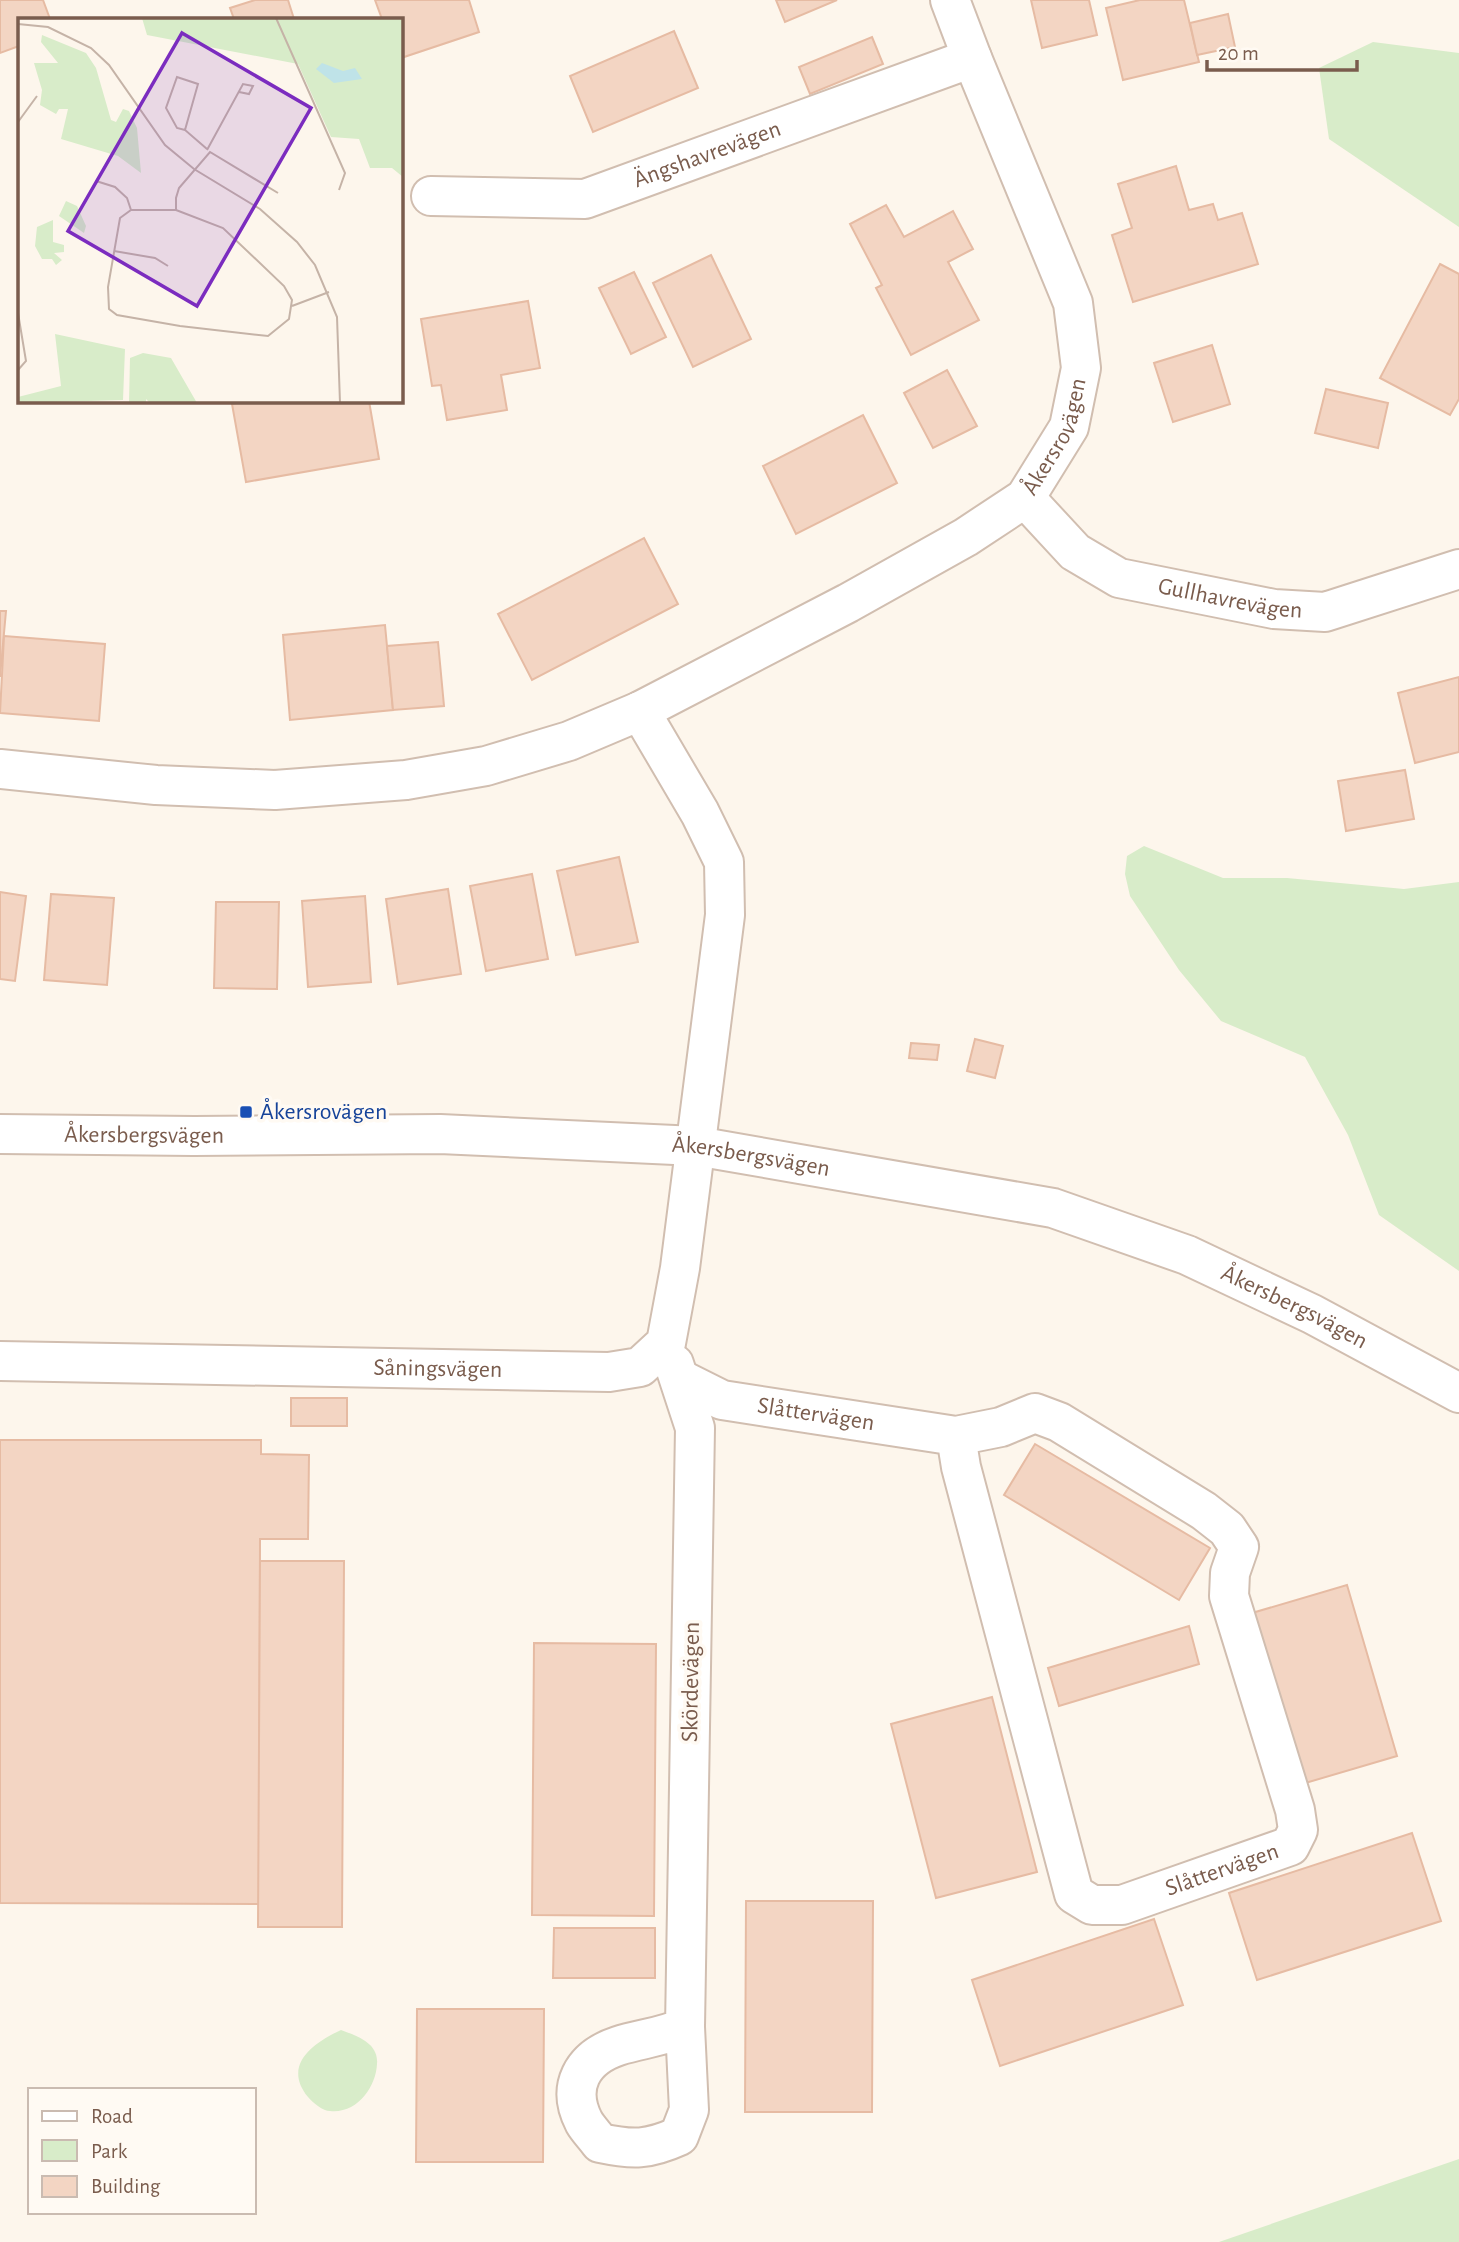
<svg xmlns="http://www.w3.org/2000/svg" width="1459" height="2242" viewBox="0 0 1459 2242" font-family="'Alegreya Sans',sans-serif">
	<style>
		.green { fill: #d8ecc9 }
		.building { fill: #f3d5c3; stroke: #e6bba3; stroke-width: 2 }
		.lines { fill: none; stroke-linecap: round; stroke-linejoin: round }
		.minor-casing { stroke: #d1beb0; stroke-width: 42 }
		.minor { stroke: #fff; stroke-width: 38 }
		.transit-dot { fill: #1a4fb4; stroke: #fffaf3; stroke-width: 2.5 }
		.labels { text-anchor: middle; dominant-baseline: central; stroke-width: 7; stroke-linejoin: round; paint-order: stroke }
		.street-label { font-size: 24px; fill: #7a5c4d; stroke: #fffaf3 }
		.transit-label { font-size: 24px; fill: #164399; stroke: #fffaf3; text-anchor: start }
		.inset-road { fill: none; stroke: #c5b3a7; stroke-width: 2 }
		.view { fill: #7b2cbf; fill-opacity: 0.15; stroke: #7b2cbf; stroke-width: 3.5 }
		.inset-edge { fill: none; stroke: #7a5c4d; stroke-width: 3.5 }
	</style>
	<rect width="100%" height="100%" fill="#fdf6ec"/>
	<g class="green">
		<polygon points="1373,42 1459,53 1459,227 1329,139 1319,68"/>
		<polygon points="1144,846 1223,878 1287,878 1404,889 1459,882 1459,1271 1379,1215 1348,1135 1305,1057 1221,1021 1179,970 1130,896 1125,874 1127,856"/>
		<path d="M341,2030c16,6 38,13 36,34 -1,23 -20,50 -47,47 -7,0 -17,-8 -22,-14 -26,-32 5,-54 33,-67z"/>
		<polygon points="1459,2159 1459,2242 1219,2242"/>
	</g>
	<g class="building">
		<polygon points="0,0 43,0 50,19 19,19 19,46 0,53"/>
		<polygon points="255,0 288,0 294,19 234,19 230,8"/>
		<polygon points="375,0 469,0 479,32 401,58 401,19 382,19"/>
		<polygon points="776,0 837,0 785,22"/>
		<polygon points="1031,0 1089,0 1097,35 1042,48"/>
		<polygon points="1140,0 1184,0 1199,62 1123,80 1106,8"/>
		<polygon points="1228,14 1235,47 1197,55 1190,23"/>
		<polygon points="674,31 698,88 593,132 570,76"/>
		<polygon points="872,37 883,64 810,94 799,67"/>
		<polygon points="1176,166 1189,210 1213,204 1218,220 1242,213 1258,264 1133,302 1112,235 1132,228 1118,184"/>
		<polygon points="886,205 904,237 953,211 973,249 948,262 979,320 911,355 876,288 882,285 850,224"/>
		<polygon points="711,255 751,339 693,367 653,283"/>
		<polygon points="1440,264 1459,274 1459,399 1450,415 1380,378"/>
		<polygon points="634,272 666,337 631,354 599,288"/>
		<polygon points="528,301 540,368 501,375 507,410 447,420 441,385 432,386 421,319"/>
		<polygon points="1212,345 1230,404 1173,422 1154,363"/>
		<polygon points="947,370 977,426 933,448 904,393"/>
		<polygon points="1326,389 1388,403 1378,448 1315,433"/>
		<polygon points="237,401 369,401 379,459 246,482 232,404 237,403"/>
		<polygon points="863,415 897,483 796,534 763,466"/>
		<polygon points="644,538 678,604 532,680 498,614"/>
		<polygon points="0,611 6,611 0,677"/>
		<polygon points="385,625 393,710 290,720 283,635"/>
		<polygon points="4,636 105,644 99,721 0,713"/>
		<polygon points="438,642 444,706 393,710 387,646"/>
		<polygon points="1459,677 1459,752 1415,763 1398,693"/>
		<polygon points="1405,770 1414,819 1346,831 1338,781"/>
		<polygon points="619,857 638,942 576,955 557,871"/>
		<polygon points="532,874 548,959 486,971 470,886"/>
		<polygon points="448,889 461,974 398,984 386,899"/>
		<polygon points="0,892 26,896 15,981 0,979"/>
		<polygon points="51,894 114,898 107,985 44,980"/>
		<polygon points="365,896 371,982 308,987 302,901"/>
		<polygon points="216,902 279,902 277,989 214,988"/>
		<polygon points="975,1039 1003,1046 995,1078 967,1071"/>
		<polygon points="911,1043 939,1045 937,1060 909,1058"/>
		<rect x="291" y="1398" width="56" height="28"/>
		<polygon points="0,1440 261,1440 261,1454 309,1455 308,1539 260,1539 259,1904 0,1903"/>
		<polygon points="1035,1444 1210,1548 1179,1600 1004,1495"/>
		<polygon points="260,1561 344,1561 342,1927 258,1927"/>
		<polygon points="1347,1585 1397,1756 1302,1784 1252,1613"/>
		<polygon points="1189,1626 1199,1664 1059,1706 1048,1668"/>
		<polygon points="534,1643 656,1644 654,1916 532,1915"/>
		<polygon points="992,1697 1037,1872 936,1898 891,1724"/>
		<polygon points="1412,1833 1441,1921 1257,1980 1229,1893"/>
		<polygon points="746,1901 873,1901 872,2112 745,2112"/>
		<polygon points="1154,1919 1183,2005 1000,2066 972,1980"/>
		<polygon points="554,1928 655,1928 655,1978 553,1978"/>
		<polygon points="417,2009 544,2009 543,2162 416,2162"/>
	</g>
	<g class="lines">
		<g class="minor-casing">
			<g id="minor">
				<path id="s1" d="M431,196l154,3 387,-141"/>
				<path id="s2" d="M1025,498l50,54 44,26 155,31 51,3 134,-43"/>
				<path id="s3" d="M0,769l156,16 119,5 131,-10 80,-14 83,-25 71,-30 208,-108 118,-66 59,-39 44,-71 12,-59 -8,-65 -101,-245 -22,-58"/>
				<path id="s4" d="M0,1134l194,2 246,-2 256,12 357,62 134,47 125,59 147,79"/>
				<path id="s5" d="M0,1361l609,11 31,-5 26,-24 14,-75 45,-353 -1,-53 -24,-49 -60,-102"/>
				<path d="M674,1364l21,64 -10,599 4,83 -10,26c-31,14 -46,14 -79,7 -5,-7 -12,-14 -16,-21 -18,-35 -2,-64 34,-76 22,-7 45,-9 67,-19"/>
				<path id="s6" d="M680,1379l42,21 234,36 5,31 113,427 18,11h30l168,-59 8,-16 -3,-20 -66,-214 1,-23 9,-26 -12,-18 -23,-18 -145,-89 -24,-9 -34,14 -45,9"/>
			</g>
		</g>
		<use href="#minor" class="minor"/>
	</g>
	<rect class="transit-dot" x="239" y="1105" width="14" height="14" rx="3.5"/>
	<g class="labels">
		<g class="street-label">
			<text stroke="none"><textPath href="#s1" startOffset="284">Ängshavrevägen</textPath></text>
			<text stroke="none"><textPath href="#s3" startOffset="1162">Åkersrovägen</textPath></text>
			<text stroke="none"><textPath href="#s2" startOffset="238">Gullhavrevägen</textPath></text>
			<text stroke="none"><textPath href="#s4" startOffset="144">Åkersbergsvägen</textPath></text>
			<text stroke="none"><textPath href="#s4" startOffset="752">Åkersbergsvägen</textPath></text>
			<text stroke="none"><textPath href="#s4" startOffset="1320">Åkersbergsvägen</textPath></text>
			<text stroke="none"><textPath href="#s5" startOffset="438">Såningsvägen</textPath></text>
			<text stroke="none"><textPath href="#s6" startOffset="142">Slåttervägen</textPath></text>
			<text transform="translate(691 1682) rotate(-89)">Skördevägen</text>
			<text stroke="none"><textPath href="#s6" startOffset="914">Slåttervägen</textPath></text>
		</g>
		<g class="transit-label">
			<text x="260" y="1112">Åkersrovägen</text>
		</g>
	</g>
	<g transform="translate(18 18)">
		<rect width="385" height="385" fill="#fdf6ec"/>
		<path d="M124,0h261v159l-11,-9h-22l-11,-29 -28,-2 -33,-73 -151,-29zM24,17l44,18 10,15 15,52 5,2 7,-13 6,2 8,17 4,45 -23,-17 -57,-17 7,-30h-9l-3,5 -16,-9 2,-15 -8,-27h24l-17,-21zM48,183l11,5 9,20 -2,7 -25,-17zM35,202v22l11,3v7l-10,1 8,7 -6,5 -4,-6h-10l-7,-13 2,-19zM37,316l70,15 -2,51 -105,3v-6l43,-11zM125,335l28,5 26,45h-47l-4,-4v4h-17l1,-45z" fill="#d8ecc9"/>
		<path d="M304,45l21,8 12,-3 7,11 -28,4 -18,-14z" fill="#bfe3e8"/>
		<path class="inset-road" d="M258,0l69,155 -6,17M0,6l30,3 43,21 18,17 56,80 29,24 66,40 37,33 18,23 22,52 3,86M0,104l19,-26M167,112l-8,-2 -11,-20 11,-31 21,7 -13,46 22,19M189,132l36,-66 10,2 -4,8 -10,-2M78,163l19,6 12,11 4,12M158,192h-45l-11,8 -12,69 1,22 8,6 63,11 88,10 21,-17 3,-19 -8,-14 -61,-58 -47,-18v-12l3,-10 31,-36 68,41M96,233l41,7 13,8M274,288l37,-14M0,295l8,48 -8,9"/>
		<path class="view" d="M164,15l129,75 -114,198 -129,-75z"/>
		<rect width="385" height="385" class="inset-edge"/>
	</g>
	<rect x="28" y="2088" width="228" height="126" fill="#fffaf3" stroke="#cabbb1" stroke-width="2"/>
	<rect x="42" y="2111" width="35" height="10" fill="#ffffff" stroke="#cabbb1" stroke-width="2"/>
	<text x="91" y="2123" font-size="21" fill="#7a5c4d">Road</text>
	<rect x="42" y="2140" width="35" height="21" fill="#d8ecc9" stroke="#cabbb1" stroke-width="2"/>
	<text x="91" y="2158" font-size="21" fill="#7a5c4d">Park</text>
	<rect x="42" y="2176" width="35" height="21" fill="#f3d5c3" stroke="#cabbb1" stroke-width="2"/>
	<text x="91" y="2193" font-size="21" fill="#7a5c4d">Building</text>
	<path d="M1207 60v10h150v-10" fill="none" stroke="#7a5c4d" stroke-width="3.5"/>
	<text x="1218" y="60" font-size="21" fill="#7a5c4d" stroke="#fffaf3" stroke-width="5" paint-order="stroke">20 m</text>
</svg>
